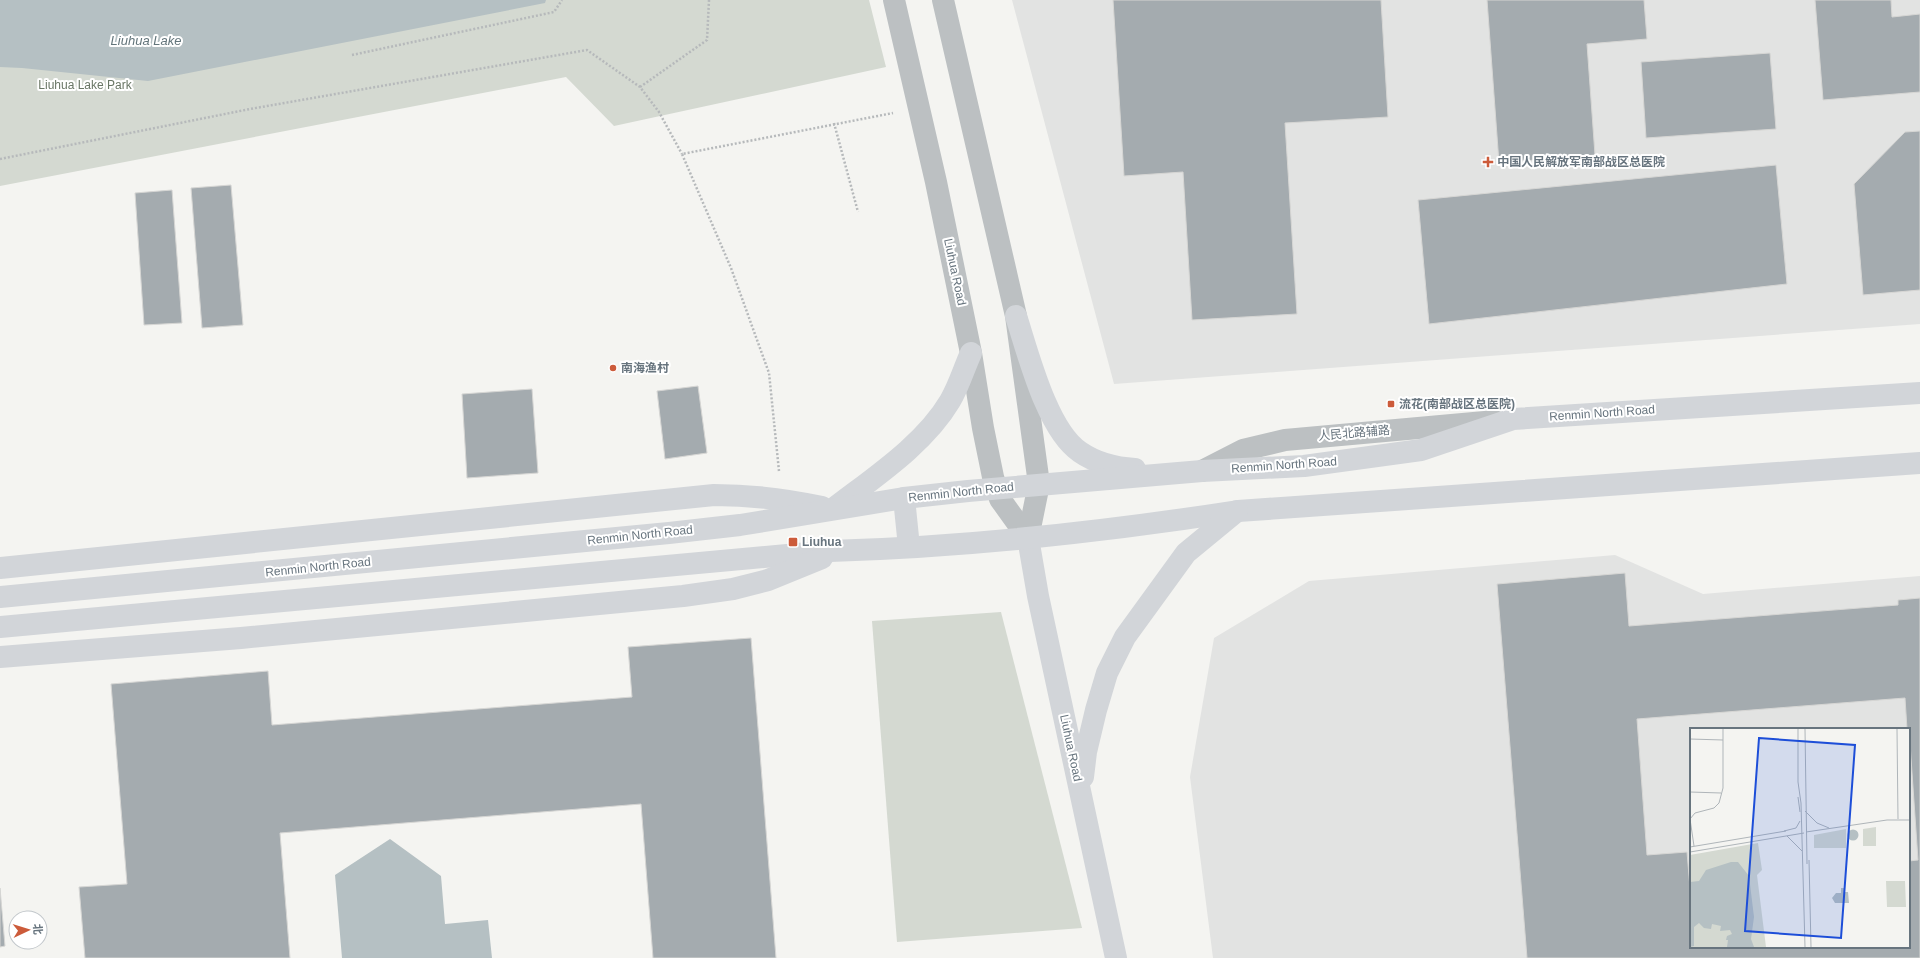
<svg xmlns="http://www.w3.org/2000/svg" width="1920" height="958" viewBox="0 0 1920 958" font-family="Arial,'Noto Sans SC',sans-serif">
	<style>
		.built { fill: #e2e3e2; fill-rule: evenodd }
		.green { fill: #d4d9d1 }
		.water { fill: #b5c0c3 }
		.building { fill: #a4abaf; stroke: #d6d6d4; fill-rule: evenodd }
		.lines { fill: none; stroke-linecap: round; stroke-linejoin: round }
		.path { stroke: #b6b9bb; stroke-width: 2.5; stroke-dasharray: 2 2; stroke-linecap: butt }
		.minor { stroke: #bcc0c2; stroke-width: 22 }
		.major { stroke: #d2d5d9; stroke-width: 22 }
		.poi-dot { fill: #cc5b3a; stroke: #fff; stroke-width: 1.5 }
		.labels { text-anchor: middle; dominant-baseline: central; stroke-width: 4; stroke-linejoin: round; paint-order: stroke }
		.park-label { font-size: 12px; fill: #697665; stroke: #fff }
		.poi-label { font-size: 12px; font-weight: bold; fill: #67747e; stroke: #fff; text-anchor: start }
		.street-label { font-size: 12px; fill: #67747e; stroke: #fff }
		.water-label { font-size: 13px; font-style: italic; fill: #63757b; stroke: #fff }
		.inset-road { fill: none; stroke: #afb5b9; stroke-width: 1 }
		.view { fill: #1d4ed8; fill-opacity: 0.15; stroke: #1d4ed8; stroke-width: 2 }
		.inset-edge { fill: none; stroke: #67747e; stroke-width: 2 }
	</style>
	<rect width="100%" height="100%" fill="#f4f4f1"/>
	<g class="built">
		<polygon points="1012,0 1920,0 1920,324 1114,384"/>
		<path d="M1615,555l88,39 217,-18v382h-707l-23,-181 24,-139 95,-57zM1691,729h218v218h-218z"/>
	</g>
	<g class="green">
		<polygon points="0,0 869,0 886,67 614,126 566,77 0,186"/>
		<polygon points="1001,612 1082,928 897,942 872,621"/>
	</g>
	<g class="water">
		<polygon points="0,0 546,0 545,3 148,81 22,68 0,67"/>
		<polygon points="390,839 441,876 445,924 488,920 492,958 342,958 335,875"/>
	</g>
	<g class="building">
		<polygon points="1113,0 1381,0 1388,117 1285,123 1297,314 1192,320 1183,172 1124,176"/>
		<polygon points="1487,0 1644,0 1647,39 1587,44 1595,155 1499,163"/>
		<polygon points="1815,0 1891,0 1892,17 1920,14 1920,92 1823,100"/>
		<polygon points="1770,53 1776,129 1646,138 1641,62"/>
		<polygon points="1920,131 1920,290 1863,295 1854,184 1905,132"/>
		<polygon points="1776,165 1787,284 1429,324 1418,200"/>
		<polygon points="231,185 243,325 202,328 191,188"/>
		<polygon points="172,190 182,323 144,325 135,193"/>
		<polygon points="698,386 707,453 665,459 657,391"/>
		<polygon points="532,389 538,473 467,478 462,394"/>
		<path d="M1625,573l4,53 269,-21v-5l22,-2v360h-393l-30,-374zM1905,698l2,31h2l9,131 -9,1v86h-218v-47l-4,-48 -40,3 -10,-136z"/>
		<polygon points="751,638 776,958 653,958 641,804 280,833 290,958 85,958 79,887 127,884 111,684 268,671 272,725 632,697 628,647"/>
		<polygon points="0,888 5,946 0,947"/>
	</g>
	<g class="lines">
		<g class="path">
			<polyline points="352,55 554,12 562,0"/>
			<polyline points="640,87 707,40 709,0"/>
			<polyline points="834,123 858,212"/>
			<polyline points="0,159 250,109 587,50 640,87 659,112 682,154"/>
			<polyline points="779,471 769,373 731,268 682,154 893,113"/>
		</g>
		<g class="minor">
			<polyline points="894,0 936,182 971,353 983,428 993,477 1000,499 1028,538"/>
			<polyline points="943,0 1016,316 1039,484 1028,538"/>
			<polyline points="1202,471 1243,450 1285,440 1496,421"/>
		</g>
		<g class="major">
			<path d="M1016,316c12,37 31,114 64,136 16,11 35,16 55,17"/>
			<polyline points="904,498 909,547"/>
			<path d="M833,509c40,-31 91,-64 117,-108 9,-15 14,-33 21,-48"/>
			<polyline points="1028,538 1038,596 1116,958"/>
			<path d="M0,568l714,-73c37,0 71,4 108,12"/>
			<polyline points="0,597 669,533 740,525 904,498 968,491 1202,471 1304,466 1421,450 1513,419 1920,393"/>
			<path d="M0,627l830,-76c136,-4 273,-19 408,-40l682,-48"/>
			<polyline points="0,657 241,638 683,596 733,589 768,580 822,558"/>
			<polyline points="1083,777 1086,752 1096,710 1107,673 1125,637 1186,553 1237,511"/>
		</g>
	</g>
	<g class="poi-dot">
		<path d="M1486 156h4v4h4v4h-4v4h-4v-4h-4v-4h4z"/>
		<circle cx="613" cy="368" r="4"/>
		<rect x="1387" y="400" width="8" height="8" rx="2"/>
		<rect x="788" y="537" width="10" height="10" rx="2"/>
	</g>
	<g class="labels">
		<g class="park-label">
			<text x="85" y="85">Liuhua Lake Park</text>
		</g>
		<g class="poi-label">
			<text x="1497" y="162">中国人民解放军南部战区总医院</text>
			<text x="621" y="368">南海渔村</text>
			<text x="1399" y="404">流花(南部战区总医院)</text>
			<text x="802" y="542">Liuhua</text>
		</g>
		<g class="street-label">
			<text transform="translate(955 272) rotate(78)">Liuhua Road</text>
			<text transform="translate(1602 413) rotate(-4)">Renmin North Road</text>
			<text transform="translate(1354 433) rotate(-5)">人民北路辅路</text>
			<text transform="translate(1284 465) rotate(-4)">Renmin North Road</text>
			<text transform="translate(961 492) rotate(-6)">Renmin North Road</text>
			<text transform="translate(640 535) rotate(-6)">Renmin North Road</text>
			<text transform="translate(318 567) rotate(-6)">Renmin North Road</text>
			<text transform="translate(1071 748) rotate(78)">Liuhua Road</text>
		</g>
		<g class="water-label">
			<text x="146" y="40">Liuhua Lake</text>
		</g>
	</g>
	<g transform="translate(1690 728)">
		<rect width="220" height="220" fill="#f4f4f1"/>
		<path d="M186,99v19h-13v-17zM156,101v19h-32v-13zM68,115l4,27 -5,5 9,72h-76v-92zM196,153h19l1,26h-19z" fill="#d4d9d1"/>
		<path d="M157.5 107a5.5 5.5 0 1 1 11 0a5.5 5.5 0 1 1-11 0ZM41,134h7l11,14 5,41 -3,22 3,8h-27l1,-7h-2l1,-4 5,-2 -2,-4 -10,1 1,-5 -9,-2 -1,5 -7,-1 -5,-5 -5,4v19l-4,1v-65l9,-1 7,-11zM151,160h4v4h3l1,11h-14l-3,-5 4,-5h5z" fill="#b5c0c3"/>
		<path class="inset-road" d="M108,1v53l3,21 4,144M115,1l2,135M207,1l1,90M0,11l33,1M0,64l31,1M108,69l2,15M115,83l12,12 12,5M94,103l12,-3 4,-7M116,104l81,-12h23M97,108l15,15M4,118l-4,-27 5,-6 19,-5 5,-5 4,-15v-59M0,119l96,-16M0,124l114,-19M119,132l2,87"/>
		<path class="view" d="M69,10l96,7 -14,193 -96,-7z"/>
		<rect width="220" height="220" class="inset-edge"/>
	</g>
	<g transform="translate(28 930) rotate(86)"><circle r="19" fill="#ffffff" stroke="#c2c7cb"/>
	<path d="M0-3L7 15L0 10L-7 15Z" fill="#cc5b3a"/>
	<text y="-6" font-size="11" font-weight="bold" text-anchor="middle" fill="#67747e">北</text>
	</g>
</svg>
